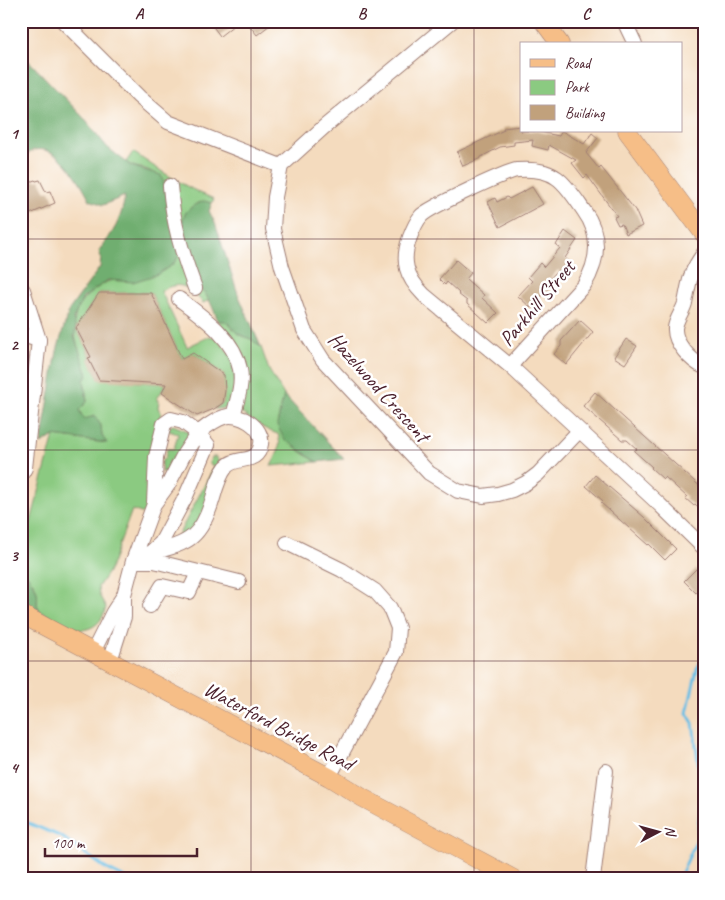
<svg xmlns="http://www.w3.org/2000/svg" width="725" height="900" viewBox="0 0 725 900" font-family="Caveat,sans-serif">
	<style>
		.green { fill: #8bca81; stroke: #6a7456 }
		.forest { fill: #70ae6f; stroke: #5d664d }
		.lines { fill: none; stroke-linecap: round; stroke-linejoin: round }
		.stream { stroke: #68bfe5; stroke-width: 3 }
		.building { fill: #c1a17c }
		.minor-casing { stroke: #9f7d74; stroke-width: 16 }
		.major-casing { stroke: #9f7d74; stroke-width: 19 }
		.minor { stroke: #fff; stroke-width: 14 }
		.major { stroke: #f6be87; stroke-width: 18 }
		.grid { fill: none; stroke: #4a1f2b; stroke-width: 1; stroke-opacity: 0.55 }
		.labels { text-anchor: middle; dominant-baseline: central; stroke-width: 5; stroke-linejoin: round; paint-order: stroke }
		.street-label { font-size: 21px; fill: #4a1f2b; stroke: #fff }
		.neatline { fill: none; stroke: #4a1f2b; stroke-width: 2 }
		.grid-label { font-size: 16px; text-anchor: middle; font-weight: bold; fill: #4a1f2b }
	</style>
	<rect width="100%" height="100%" fill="#fff"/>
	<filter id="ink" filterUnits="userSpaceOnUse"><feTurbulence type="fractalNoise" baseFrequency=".02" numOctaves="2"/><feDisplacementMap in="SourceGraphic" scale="10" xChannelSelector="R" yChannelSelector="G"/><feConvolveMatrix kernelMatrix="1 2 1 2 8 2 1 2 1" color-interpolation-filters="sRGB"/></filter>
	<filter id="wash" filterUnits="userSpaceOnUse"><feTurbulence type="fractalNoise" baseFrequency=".0096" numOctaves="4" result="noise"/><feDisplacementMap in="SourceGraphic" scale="20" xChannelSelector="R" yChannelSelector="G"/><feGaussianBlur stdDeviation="1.12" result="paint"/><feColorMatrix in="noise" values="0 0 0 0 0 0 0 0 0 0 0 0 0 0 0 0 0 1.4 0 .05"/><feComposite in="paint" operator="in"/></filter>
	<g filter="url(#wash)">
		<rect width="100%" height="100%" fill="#f4dbbe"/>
		<g class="green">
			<path d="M133,152c26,18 51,35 81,47l-2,4c-19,-5 -26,9 -31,24 -7,-19 -13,-47 -33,-57 -8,-3 -15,-2 -22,-8z"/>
			<path d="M180,255l17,32 5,2 7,11 -6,3c-13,-15 -22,-24 -42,-12l26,56 23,-11 7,2 13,16 5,25 -5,29 -16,1 9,-6 1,-28 -31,-22 -11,6 -31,-66h-52l-23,35 15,29 -2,1 10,21 67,5 -9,15 2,1 -1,8 4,6 -2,3 -4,4 -3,19v45l-9,29 -12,-4 -22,59 -12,18 1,8 7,12c-3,14 -12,23 -27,23l-38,-18c-7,-9 -2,-11 -4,-20 -2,-13 -16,-16 -16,-34l33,-122 52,7 -4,-7 -1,-10 -17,-6 -5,-10 8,-8 -3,-22 4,-5c-12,-30 -26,-62 5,-84 9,-6 13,-11 24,-11z"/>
			<path d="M222,320l7,4 9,10 13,5 10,8 8,23 15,25 -7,30 23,26 17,11 -46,4c6,-11 11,-20 7,-32 -14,-4 -26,-14 -38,-22l2,-7 -17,-73 -6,-10z"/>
			<polygon points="173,425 190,432 170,469 166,472 161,472 162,459 165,459 167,449 174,449 178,434 169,431 169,427"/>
			<polygon points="212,457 216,457 220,464 203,518 196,529 177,539 182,528 214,467 209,463"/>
		</g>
		<g class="forest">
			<path d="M21,53l61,63 25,31 24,19 30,9 5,14 14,66 -8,10 -14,9 -25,8 -25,-2 -25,18 -10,21 3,9 -2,8 14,39 -4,5 3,22 -8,8 5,9 11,-3 6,10 1,10 5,7 -53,-7 -13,8 16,-93 12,-41 31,-43 1,-10 -2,-6c15,-20 22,-30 26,-55l-22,9 -13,-5c-9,-18 -31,-56 -56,-50 -3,1 -7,5 -10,7l-3,-2z"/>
			<path d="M204,201l8,2 -3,8 6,12 23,71 23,53 -10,-8 -13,-5 -9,-10 -7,-4 -3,2c-6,-11 -10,-30 -22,-35 -4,-18 -21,-57 -12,-73 4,-7 12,-10 19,-13z"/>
			<polygon points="284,395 344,459 317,462 284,439 277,425"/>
			<path d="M21,567c4,6 15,19 16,25 2,8 -3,11 4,20l-20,-11z"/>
		</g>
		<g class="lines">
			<g class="stream">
				<polyline points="21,820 62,837 105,868 127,879"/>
				<polyline points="679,879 697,839 702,792 693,723 687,713 697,669 704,656"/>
			</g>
		</g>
		<g id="blocks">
			<g class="building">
				<polygon points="209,21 239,21 220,36"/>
				<polygon points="246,21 275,21 257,35"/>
				<polygon points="521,126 521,131 535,131 559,136 562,131 584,144 592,133 598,138 586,153 599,169 601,167 635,210 642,226 626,234 622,224 618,225 614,217 617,216 587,175 584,178 572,163 576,160 549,145 548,150 532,146 533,140 514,142 514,145 500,147 481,157 481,158 463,166 457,152 504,130 503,128"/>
				<polygon points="35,180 36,181 40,180 46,192 50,191 55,203 21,218 21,185"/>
				<polygon points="532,187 543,204 500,227 488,202 495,198 497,202 507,197 509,199"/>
				<polygon points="565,231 577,240 565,258 571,263 562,274 558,270 546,283 550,286 531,308 518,296 532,281 528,277 540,263 544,267 560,248 556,245"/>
				<polygon points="456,260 471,273 466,279 484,295 482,298 498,313 488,323 467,304 467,301 458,294 459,293 447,282 445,285 439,279"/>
				<polygon points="99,293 151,293 182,359 193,353 224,375 225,391 223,403 214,409 197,416 162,393 166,384 99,380 88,358 91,357 76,328"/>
				<polygon points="580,320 593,332 566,365 554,354 561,346 561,341"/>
				<polygon points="626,339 637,346 625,364 614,357"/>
				<polygon points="595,392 704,490 704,512 695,504 694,506 685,498 687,497 665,477 663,479 651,468 652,467 634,451 637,449 627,440 622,440 583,406"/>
				<polygon points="595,475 644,517 676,549 665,560 649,544 648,545 601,503 603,501 586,486"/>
				<polygon points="696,569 704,577 704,585 696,593 684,581"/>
			</g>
		</g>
	</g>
	<g filter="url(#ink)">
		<use href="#blocks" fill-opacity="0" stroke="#9f7d74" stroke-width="1"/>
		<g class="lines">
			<g class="minor-casing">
				<g id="minor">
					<polyline points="63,21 139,97 168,122 281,166"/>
					<polyline points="452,21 324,127 281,166 275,197 273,229 282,267 304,330 323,360 429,473 458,491 483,496 498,494 512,490 526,483 538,474 579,431"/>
					<polyline points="624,21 635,44"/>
					<path d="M170,186c3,38 12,67 25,102"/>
					<path d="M704,253c-15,21 -14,26 -19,50 -2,8 -9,16 -10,25 -1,15 16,33 29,39"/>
					<path d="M179,299c24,18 55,39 61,70 3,15 -3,32 -7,47"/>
					<polyline points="21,335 39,340"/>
					<path d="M510,366l74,-81c15,-24 17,-51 0,-74 -7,-10 -17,-26 -27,-33 -10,-8 -27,-9 -40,-8 -12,2 -89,38 -96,46 -5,6 -8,13 -11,21 -9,24 -4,40 14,58l86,71 150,139 44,43"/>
					<polyline points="21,475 25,468 39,340 23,290"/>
					<polyline points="287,543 342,570 375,591 390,608 398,628 396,652 329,777"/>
					<path d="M152,552c37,-7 50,-16 61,-54 3,-11 6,-22 13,-31 10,-12 32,-1 35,-23 3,-17 -22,-32 -37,-27 -10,3 -18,10 -26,16l-15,-11 -12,-3 -7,5 -8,33 -2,46"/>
					<polyline points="135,561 154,561 239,582"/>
					<polyline points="150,606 162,586 189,592 198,573"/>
					<polyline points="93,652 113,612 124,595"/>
					<polyline points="110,661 124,617 124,595 133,561 154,504 168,485 184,454 198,433 208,445 186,496 161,543 151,552 133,561"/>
					<polyline points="593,879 606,771"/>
				</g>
			</g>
			<g class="major-casing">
				<g id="major">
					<polyline points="543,21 560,44"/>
					<polyline points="627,131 704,234"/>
					<polyline points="21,614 329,777 363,798 514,879"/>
				</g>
			</g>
			<use href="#minor" class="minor"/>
			<use href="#major" class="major"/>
		</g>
	</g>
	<path class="grid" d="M251,21v858M474,21v858M21,239h683M21,450h683M21,661h683"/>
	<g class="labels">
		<g class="street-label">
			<text transform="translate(537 303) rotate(-50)">Parkhill Street</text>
			<text transform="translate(379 387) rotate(48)">Hazelwood Crescent</text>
			<text transform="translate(279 726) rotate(28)">Waterford Bridge Road</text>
		</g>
	</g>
	<rect width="725" height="900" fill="none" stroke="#fff" stroke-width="55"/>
	<rect x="520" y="42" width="162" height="90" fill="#ffffff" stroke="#b7a5aa"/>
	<rect x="530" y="59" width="25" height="8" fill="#f6be87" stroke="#b7a5aa"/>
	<text x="565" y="68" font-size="15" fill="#4a1f2b">Road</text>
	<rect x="530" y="80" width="25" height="15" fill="#8bca81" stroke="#b7a5aa"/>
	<text x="565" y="92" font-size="15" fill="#4a1f2b">Park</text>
	<rect x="530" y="105" width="25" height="15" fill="#c1a17c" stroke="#b7a5aa"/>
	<text x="565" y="118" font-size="15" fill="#4a1f2b">Building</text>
	<g transform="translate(658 832) rotate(84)" stroke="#ffffff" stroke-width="4" paint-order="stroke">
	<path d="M0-4L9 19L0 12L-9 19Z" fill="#4a1f2b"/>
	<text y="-8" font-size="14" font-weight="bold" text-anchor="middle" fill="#4a1f2b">N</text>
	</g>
	<path d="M45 848v8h152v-8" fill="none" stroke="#4a1f2b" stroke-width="2.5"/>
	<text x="52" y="848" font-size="15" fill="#4a1f2b" stroke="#ffffff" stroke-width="4" paint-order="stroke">100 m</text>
	<rect x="28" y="28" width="670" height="844" class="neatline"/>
	<g class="grid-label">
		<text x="139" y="19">A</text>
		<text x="362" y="19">B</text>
		<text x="586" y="19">C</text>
		<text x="14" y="139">1</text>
		<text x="14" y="350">2</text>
		<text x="14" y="561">3</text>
		<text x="14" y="773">4</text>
	</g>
</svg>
